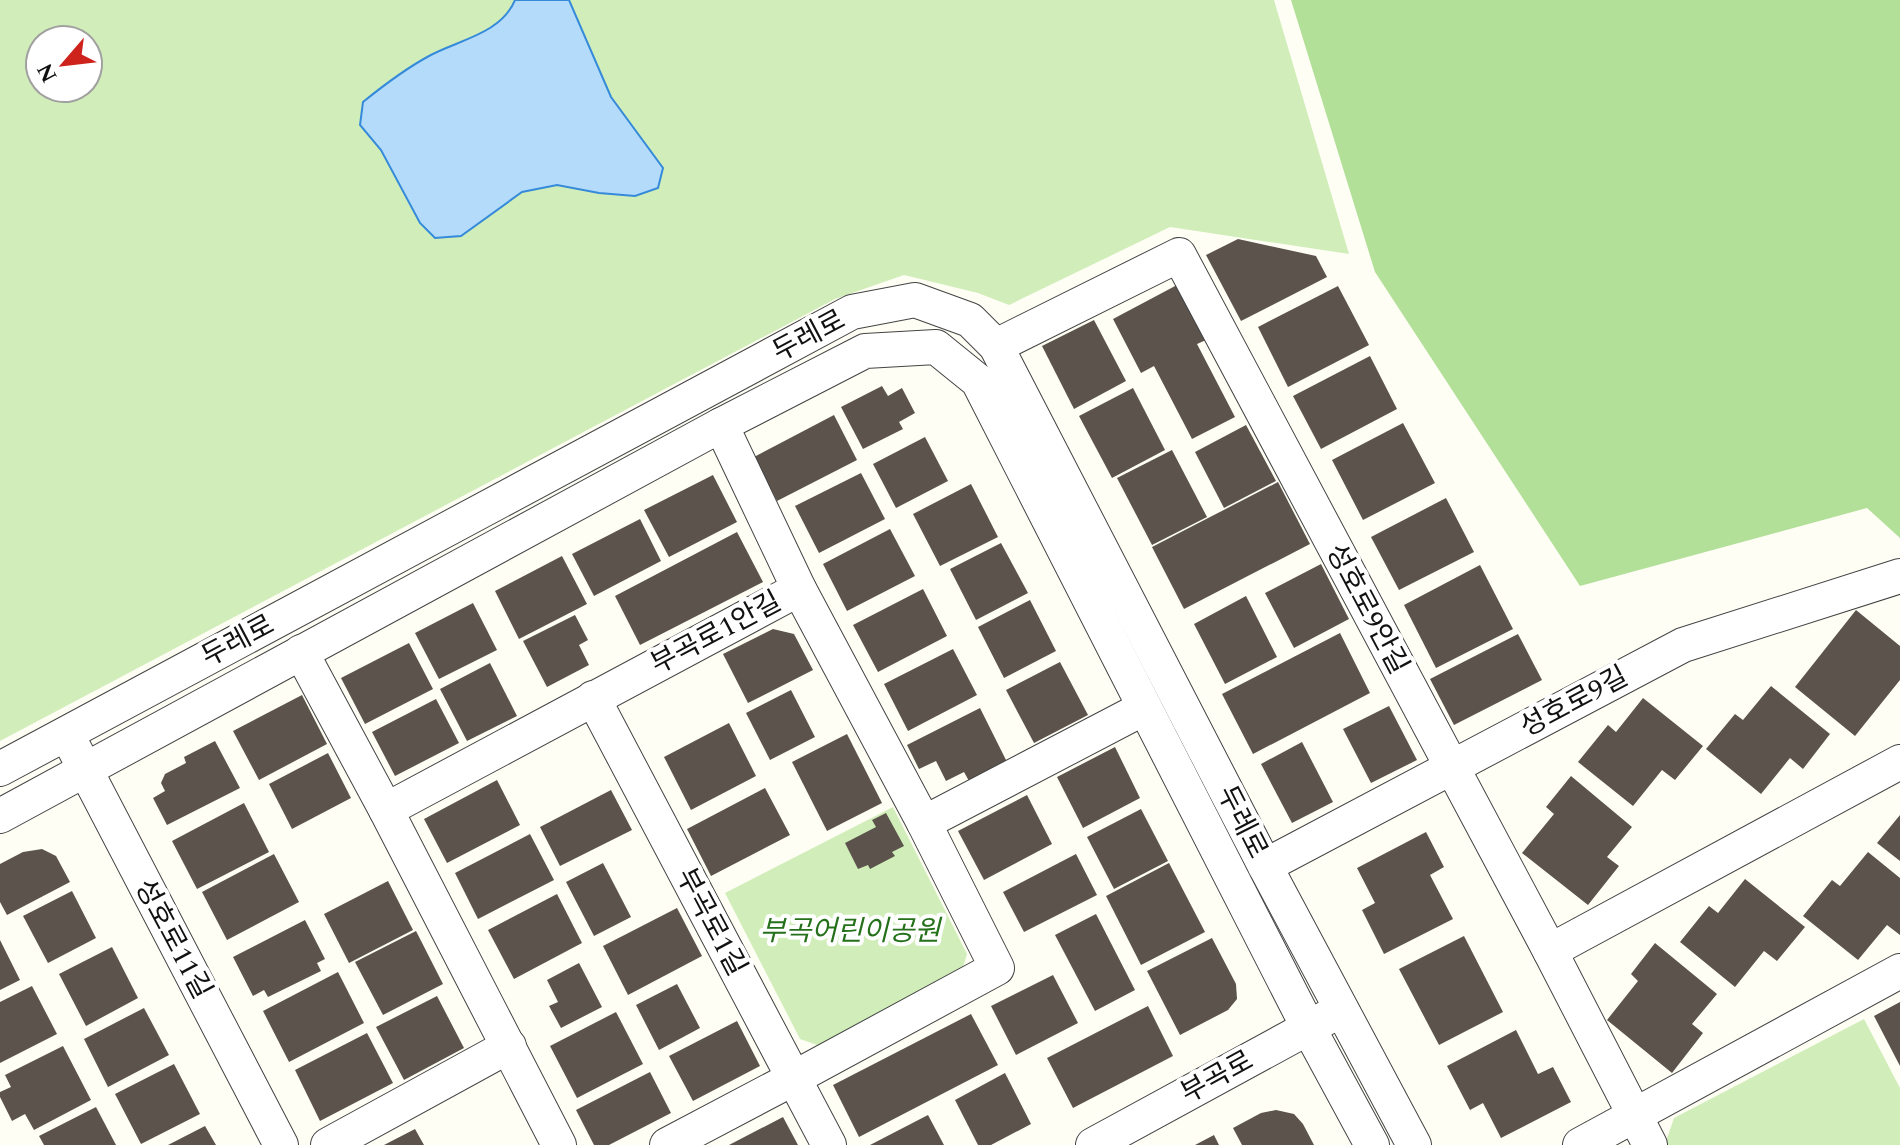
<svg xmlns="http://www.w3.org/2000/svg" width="1900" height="1145" viewBox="0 0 1900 1145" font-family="Spectral,'Noto Sans KR',serif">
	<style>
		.green { fill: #d1eeba; fill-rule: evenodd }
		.forest { fill: #b2e098 }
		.water { fill: #b5dbfb; stroke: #358ad9; stroke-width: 2 }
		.building { fill: #5b534c }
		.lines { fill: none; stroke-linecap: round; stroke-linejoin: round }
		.minor-casing { stroke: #444; stroke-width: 36 }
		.minor { stroke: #fff; stroke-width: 34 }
		.labels { text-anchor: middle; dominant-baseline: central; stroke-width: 8; stroke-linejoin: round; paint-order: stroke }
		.street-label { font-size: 28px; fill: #111; stroke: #fff }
		.park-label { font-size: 28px; font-style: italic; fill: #25701a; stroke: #fff }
	</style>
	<rect width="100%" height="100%" fill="#fffef5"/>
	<g class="green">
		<path d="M0,0h1274l75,254 -179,-27 -161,78 -31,-12 -74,-18 -69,24 -835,442zM40,40h48v48h-48z"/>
		<polygon points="893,807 967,954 960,977 823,1047 800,1039 725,893"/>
		<polygon points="1864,1019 1900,1088 1900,1145 1668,1145 1666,1141 1674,1118"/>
	</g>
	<polygon class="forest" points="1291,0 1900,0 1900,538 1867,508 1580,586 1375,272"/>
	<path class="water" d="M515,0h54l42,97 52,71 -5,20 -23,8 -36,-3 -42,-8 -35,7 -61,44 -26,2 -15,-15 -39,-73 -21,-25 3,-23c21,-17 42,-33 66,-46 29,-16 72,-22 86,-56z"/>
	<g class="building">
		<polygon points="1238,239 1316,256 1327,277 1241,321 1206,255"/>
		<polygon points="1177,285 1206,340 1197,344 1235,417 1192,439 1154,366 1141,373 1113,319"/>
		<polygon points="1338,286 1369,345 1288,387 1258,327"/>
		<polygon points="1094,320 1126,381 1074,409 1042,346"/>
		<polygon points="1370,356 1397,409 1321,449 1293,396"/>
		<polygon points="882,386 888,396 902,388 915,413 899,422 903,429 863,449 841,407"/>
		<polygon points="1133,388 1165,450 1112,478 1079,416"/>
		<polygon points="834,415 857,460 777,501 754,457"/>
		<polygon points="1403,423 1435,483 1363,520 1332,460"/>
		<polygon points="1246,425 1276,481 1224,508 1195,452"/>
		<polygon points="925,437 948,481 896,508 873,464"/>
		<polygon points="1172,450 1207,517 1152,545 1117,478"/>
		<polygon points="861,473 885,519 819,553 795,506"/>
		<polygon points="713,475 737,522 669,557 644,510"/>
		<polygon points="1278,482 1310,544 1184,609 1152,547"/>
		<polygon points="971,484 998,537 940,566 913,514"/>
		<polygon points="1446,498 1474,552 1399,590 1371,537"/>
		<polygon points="640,519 661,561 594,596 572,554"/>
		<polygon points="890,529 915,576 847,611 823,564"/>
		<polygon points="737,532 763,582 640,645 615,596"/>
		<polygon points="1001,543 1028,593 976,620 950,569"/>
		<polygon points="562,556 587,604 519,639 495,591"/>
		<polygon points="1321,564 1349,619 1294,648 1265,593"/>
		<polygon points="1480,565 1513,629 1436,668 1404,605"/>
		<polygon points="923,589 947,636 878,672 853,625"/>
		<polygon points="1246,596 1277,657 1225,684 1194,624"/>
		<polygon points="1030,600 1056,651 1004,678 978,627"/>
		<polygon points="473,603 497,650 439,679 415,633"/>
		<polygon points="1856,610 1900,646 1900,680 1855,736 1795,687"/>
		<polygon points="575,615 588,640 579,645 589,665 547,687 523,641"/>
		<polygon points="773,629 794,634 813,670 748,703 723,654"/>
		<polygon points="1340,633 1370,693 1253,754 1222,694"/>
		<polygon points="1518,634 1542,680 1454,725 1430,679"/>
		<polygon points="409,643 433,689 365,724 341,678"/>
		<polygon points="953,649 977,695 908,731 884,684"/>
		<polygon points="1060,662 1088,715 1034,743 1006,690"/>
		<polygon points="490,663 517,716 467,741 440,689"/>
		<polygon points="1771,686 1830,734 1803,769 1790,758 1761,794 1706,749 1735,714 1743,720"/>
		<polygon points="791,690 815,737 770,760 746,713"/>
		<polygon points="302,695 327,744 259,780 233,731"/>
		<polygon points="1643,698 1703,746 1675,780 1662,770 1633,806 1578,762 1608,725 1616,732"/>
		<polygon points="436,699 459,743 395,776 372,732"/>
		<polygon points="1389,706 1417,760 1371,783 1343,729"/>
		<polygon points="980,708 1007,762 969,781 964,772 946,781 936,761 919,769 907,745"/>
		<polygon points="729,723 756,776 691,810 664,757"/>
		<polygon points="847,734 882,803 827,831 792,762"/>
		<polygon points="215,741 240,788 167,825 153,798 165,791 161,783 165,774 186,763 184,757"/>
		<polygon points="1302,742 1333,802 1292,823 1261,764"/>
		<polygon points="1115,747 1140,798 1083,828 1057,777"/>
		<polygon points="328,753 351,798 292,829 269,784"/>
		<polygon points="1571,776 1632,827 1607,857 1619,866 1588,905 1522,853 1554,814 1546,807"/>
		<polygon points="497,780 520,825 447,863 424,819"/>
		<polygon points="765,788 790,835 711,876 687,829"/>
		<polygon points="611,790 632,830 560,866 540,827"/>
		<polygon points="1027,795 1052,844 984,880 958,831"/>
		<polygon points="244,803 269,852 197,889 172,841"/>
		<polygon points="1141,809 1168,861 1114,889 1087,837"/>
		<polygon points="886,813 904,846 892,852 895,856 870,869 868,865 858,869 845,843 876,827 872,820"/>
		<polygon points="1900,815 1900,861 1877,843"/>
		<polygon points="1426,832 1444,867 1430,875 1453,919 1384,954 1362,910 1375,903 1357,868"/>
		<polygon points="530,834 554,880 478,919 455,873"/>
		<polygon points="42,849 56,856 70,882 7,915 0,902 0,864 23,852"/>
		<polygon points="1868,852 1900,878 1900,935 1887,925 1858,960 1803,916 1832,880 1840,886"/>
		<polygon points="274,854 299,902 227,940 202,892"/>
		<polygon points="1076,854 1097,895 1024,932 1003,892"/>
		<polygon points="603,863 631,917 594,936 566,882"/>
		<polygon points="1169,863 1205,932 1141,965 1106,896"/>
		<polygon points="1745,879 1805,927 1777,961 1764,951 1735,987 1680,942 1709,906 1718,913"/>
		<polygon points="388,881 413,930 349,963 324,914"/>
		<polygon points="72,891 96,938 48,963 23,916"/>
		<polygon points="557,894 582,943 514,979 488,930"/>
		<polygon points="677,908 702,956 628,995 603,946"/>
		<polygon points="1096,914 1135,990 1095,1011 1055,935"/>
		<polygon points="305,920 325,959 317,963 321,971 268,997 264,990 253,996 233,957"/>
		<polygon points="416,931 443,984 383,1015 355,962"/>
		<polygon points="1464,936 1503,1012 1439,1045 1399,969"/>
		<polygon points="1212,938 1236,984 1237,999 1228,1010 1180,1035 1147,971"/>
		<polygon points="0,940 20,980 0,990"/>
		<polygon points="1655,943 1717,994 1692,1024 1703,1033 1672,1073 1607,1020 1638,981 1631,974"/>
		<polygon points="112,947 138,998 86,1026 59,974"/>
		<polygon points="579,963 602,1007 561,1028 549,1006 558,1002 547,980"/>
		<polygon points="338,972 364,1023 289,1062 263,1011"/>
		<polygon points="1053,975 1078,1023 1016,1055 991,1006"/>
		<polygon points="677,984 700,1028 659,1050 636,1005"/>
		<polygon points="32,986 57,1034 0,1063 0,1002"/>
		<polygon points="437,996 464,1048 404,1080 376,1027"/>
		<polygon points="1900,1002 1900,1066 1874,1016"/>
		<polygon points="1148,1006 1173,1056 1073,1108 1047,1058"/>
		<polygon points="144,1008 169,1055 108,1087 84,1039"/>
		<polygon points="616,1012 643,1064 577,1098 550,1046"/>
		<polygon points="971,1014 998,1065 859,1137 833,1085"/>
		<polygon points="737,1021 760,1066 693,1101 669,1056"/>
		<polygon points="1516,1030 1538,1074 1553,1067 1571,1102 1501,1138 1483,1103 1470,1110 1447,1066"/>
		<polygon points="367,1033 393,1083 320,1121 295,1070"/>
		<polygon points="63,1046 91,1100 34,1130 25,1114 12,1121 0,1097 0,1092 11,1087 5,1075"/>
		<polygon points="174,1064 200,1114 141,1144 115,1094"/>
		<polygon points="650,1072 671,1113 609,1145 594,1145 576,1110"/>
		<polygon points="1005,1073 1031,1124 991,1145 978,1145 955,1100"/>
		<polygon points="96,1107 116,1145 44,1145 39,1136"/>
		<polygon points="1276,1110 1294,1114 1303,1124 1314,1145 1242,1145 1233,1128 1261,1113"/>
		<polygon points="928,1115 944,1145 870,1145"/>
		<polygon points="783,1117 798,1145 729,1145"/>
		<polygon points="205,1126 216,1145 168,1145"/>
		<polygon points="415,1129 424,1145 384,1145"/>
		<polygon points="1214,1135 1219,1145 1195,1145"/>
	</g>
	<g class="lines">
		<g class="minor-casing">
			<g id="minor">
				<polyline points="996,346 1179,255 1550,951 1650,1145"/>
				<polyline points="301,652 386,810"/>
				<polyline points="593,698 829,1145"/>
				<polyline points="74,748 281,1145"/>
				<polyline points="0,769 852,312 915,300 970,320 996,346 1265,866 1414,1145"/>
				<polyline points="0,816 721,425 865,351 936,347 978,381 1308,1027 1372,1145"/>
				<polyline points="924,823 1144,708"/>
				<polyline points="1265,866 1683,645 1900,576"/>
				<polyline points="1550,951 1900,762"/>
				<polyline points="328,1145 509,1046"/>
				<polyline points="559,1145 386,810 799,589"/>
				<polyline points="667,1145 794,1078 997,968 924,823 799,589 721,425"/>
				<polyline points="1093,1145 1328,1017"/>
				<polyline points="1580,1145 1900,971"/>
			</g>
		</g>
		<use href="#minor" class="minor"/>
	</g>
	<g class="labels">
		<g class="street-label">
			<text transform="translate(809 336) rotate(-28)">두레로</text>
			<text transform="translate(1367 609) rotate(62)">성호로9안길</text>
			<text transform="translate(716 633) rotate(-28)">부곡로1안길</text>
			<text transform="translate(238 641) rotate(-28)">두레로</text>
			<text transform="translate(1574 702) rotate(-28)">성호로9길</text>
			<text transform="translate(1242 822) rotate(63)">두레로</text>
			<text transform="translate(711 922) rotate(62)">부곡로1길</text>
			<text transform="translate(173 939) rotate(62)">성호로11길</text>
			<text transform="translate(1217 1077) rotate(-29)">부곡로</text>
		</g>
		<g class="park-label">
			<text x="850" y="931">부곡어린이공원</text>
		</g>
	</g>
	<g transform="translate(64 64) rotate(242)"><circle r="38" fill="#ffffff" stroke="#a0a0a0" stroke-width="2"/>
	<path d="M0-6L14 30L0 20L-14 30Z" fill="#ce221c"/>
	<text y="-12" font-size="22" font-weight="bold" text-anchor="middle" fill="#111111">N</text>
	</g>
</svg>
